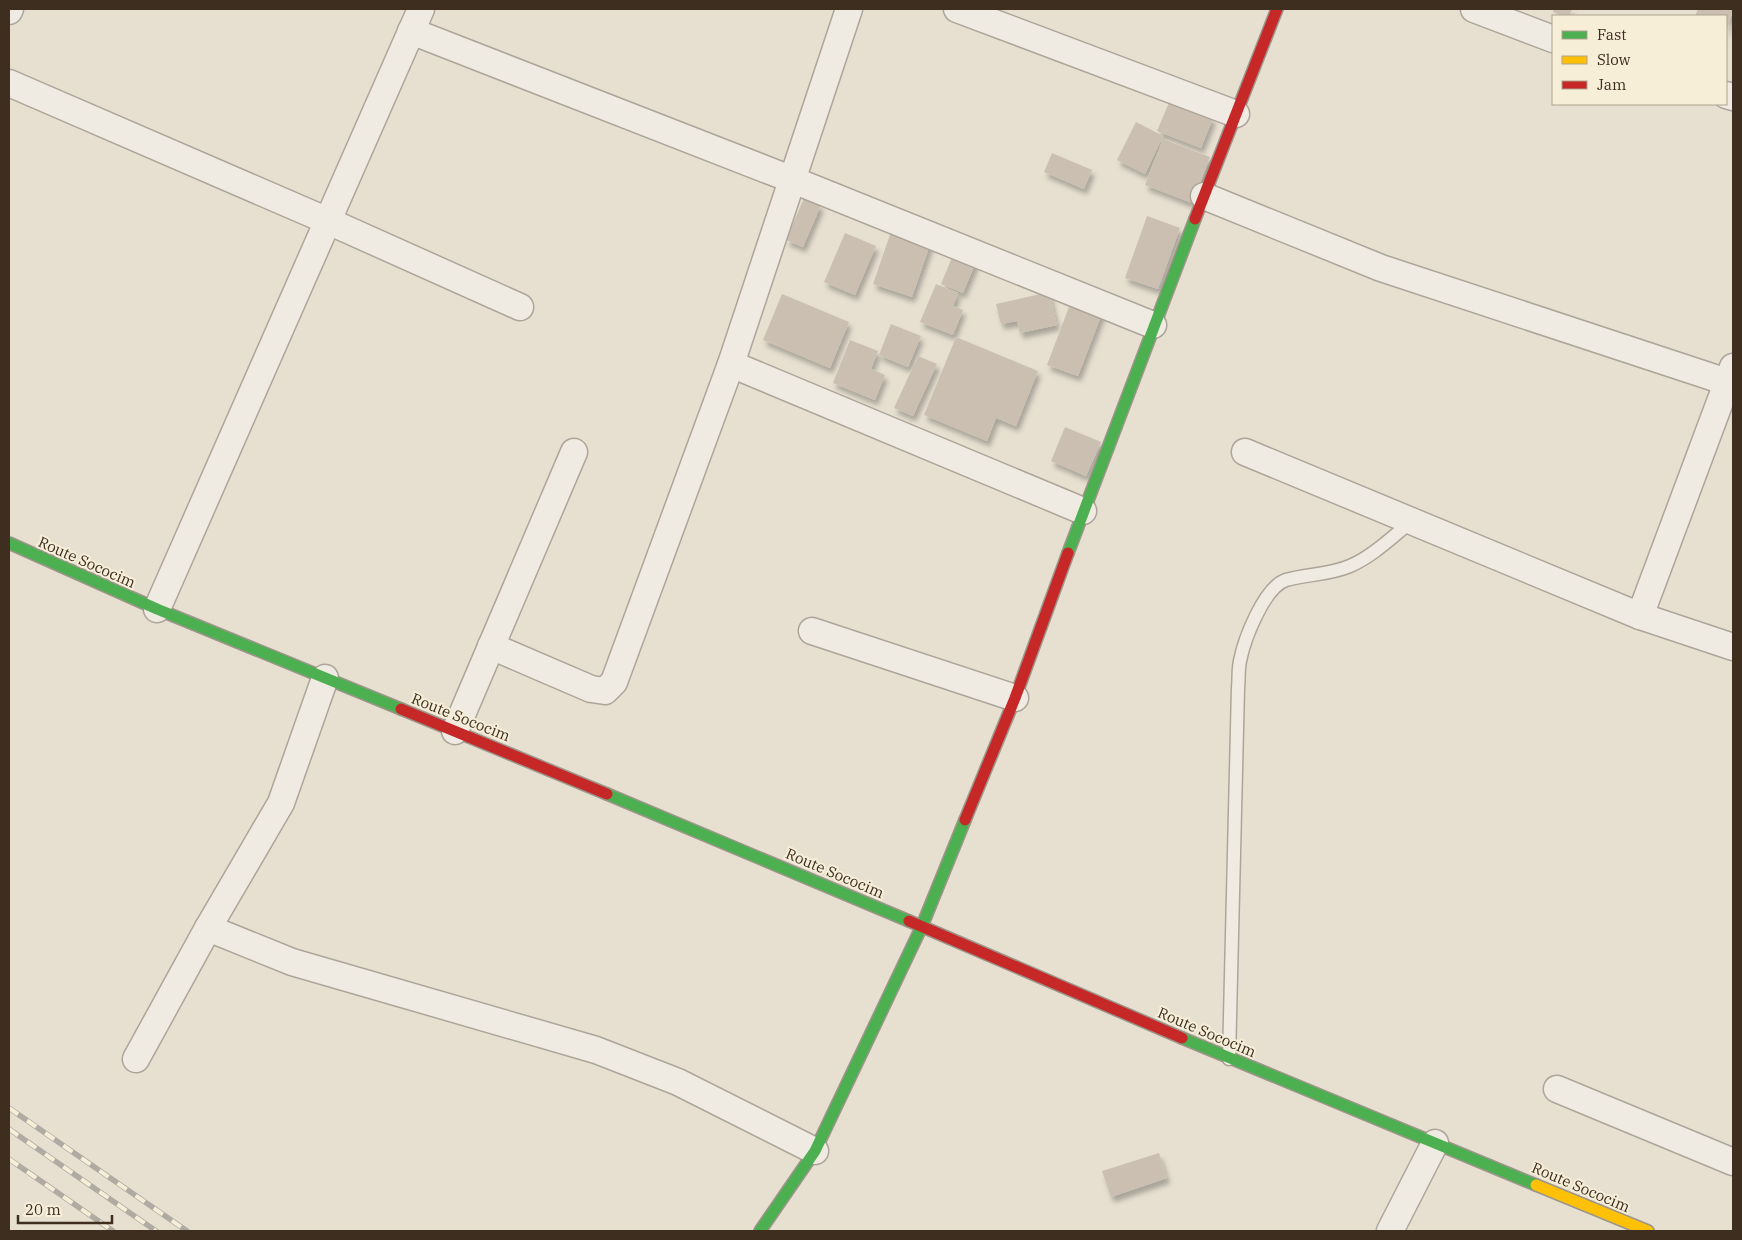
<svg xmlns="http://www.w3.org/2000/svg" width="1742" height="1240" viewBox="0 0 1742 1240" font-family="'IBM Plex Serif',serif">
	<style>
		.building { fill: #cbbfb2; filter: url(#shadow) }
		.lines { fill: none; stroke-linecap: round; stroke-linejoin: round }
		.lane-casing { stroke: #ada599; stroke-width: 15 }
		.street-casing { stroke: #ada599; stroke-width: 29 }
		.fast-casing { stroke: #9c958a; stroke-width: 14 }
		.slow-casing { stroke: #9c958a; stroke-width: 14 }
		.jam-casing { stroke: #9c958a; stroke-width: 14 }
		.lane { stroke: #efebe3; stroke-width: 12 }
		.street { stroke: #efebe3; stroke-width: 26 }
		.fast { stroke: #4caf50; stroke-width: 11 }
		.slow { stroke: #ffc107; stroke-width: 11 }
		.jam { stroke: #c62828; stroke-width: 11 }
		.rail-casing { stroke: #afaaa2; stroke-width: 5.5 }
		.rail { stroke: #f7eed8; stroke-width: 4; stroke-dasharray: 11; stroke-linecap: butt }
		.labels { text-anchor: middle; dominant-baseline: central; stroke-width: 4; stroke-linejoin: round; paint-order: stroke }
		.street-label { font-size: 15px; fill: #3d2e20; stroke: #f7eed8 }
	</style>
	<defs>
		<filter id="shadow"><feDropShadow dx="3" dy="5.5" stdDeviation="2.5" flood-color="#0004"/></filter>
	</defs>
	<rect width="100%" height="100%" fill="#e7e0d1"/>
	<g class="building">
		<polygon points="1554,9 1572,9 1569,16 1562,16 1553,12"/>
		<polygon points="1698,9 1733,9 1726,34 1726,16 1695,16"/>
		<polygon points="1170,100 1213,118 1201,148 1157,131"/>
		<polygon points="1136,122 1163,136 1145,174 1117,160"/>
		<polygon points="1163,139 1210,157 1192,203 1145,185"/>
		<polygon points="1052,153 1092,170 1084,189 1044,172"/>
		<polygon points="804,198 821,205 803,247 786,240"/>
		<polygon points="1147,216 1180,228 1158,289 1125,278"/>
		<polygon points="893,226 932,239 912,297 873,284"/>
		<polygon points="845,233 876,246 855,295 824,282"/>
		<polygon points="956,248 978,257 963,293 941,284"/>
		<polygon points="936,284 958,293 953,306 963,310 953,335 920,322"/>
		<polygon points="1049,292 1057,325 1020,333 1017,321 1001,324 996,304"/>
		<polygon points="782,294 849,322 830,368 763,340"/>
		<polygon points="1072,299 1103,311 1078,376 1047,365"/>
		<polygon points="891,324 921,336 908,367 879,355"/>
		<polygon points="956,337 1038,371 1016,426 996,418 987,441 924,415"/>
		<polygon points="850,340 878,351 871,369 885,375 875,400 833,383"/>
		<polygon points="918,356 937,364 913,416 894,408"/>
		<polygon points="1065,427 1101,442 1086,476 1051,461"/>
		<polygon points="1159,1153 1167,1178 1111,1197 1102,1171"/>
	</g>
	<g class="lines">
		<g class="lane-casing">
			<path id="lane" d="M1229,1059l9,-371c1,-9 0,-18 2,-27 4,-21 24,-74 46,-81 21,-6 43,-5 64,-14 23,-10 42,-29 62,-45"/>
		</g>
		<g class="street-casing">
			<g id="street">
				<polyline points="957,9 1236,114"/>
				<polyline points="1474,9 1553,39"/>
				<polyline points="9,11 10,9"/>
				<polyline points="411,31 793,180 1153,325"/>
				<polyline points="9,83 328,221 520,307"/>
				<polyline points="1726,95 1733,97"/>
				<polyline points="1204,196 1381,268 1727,382"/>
				<polyline points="731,364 1083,511"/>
				<polyline points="1245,452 1640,616 1733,647"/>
				<polyline points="157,609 421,9"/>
				<polyline points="1640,616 1733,367"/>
				<polyline points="812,631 1015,698"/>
				<polyline points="491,646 591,689 605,691 614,682 731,364 849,9"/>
				<polyline points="455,731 574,452"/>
				<polyline points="208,928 292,962 596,1050 678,1082 815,1151"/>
				<polyline points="136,1059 208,928 281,803 325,678"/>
				<polyline points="1557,1089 1733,1162"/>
				<polyline points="1390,1231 1435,1143"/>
			</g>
		</g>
		<g class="fast-casing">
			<g id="fast">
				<polyline points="9,543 157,609 401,709"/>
				<polyline points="1068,553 1195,219"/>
				<polyline points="607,794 909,921"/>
				<polyline points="1182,1038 1536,1185"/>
				<polyline points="760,1231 815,1151 922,926 965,820"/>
			</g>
		</g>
		<g class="slow-casing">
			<polyline id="slow" points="1536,1185 1648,1231"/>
		</g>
		<g class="jam-casing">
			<g id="jam">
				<polyline points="1195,219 1277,9"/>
				<polyline points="401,709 607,794"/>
				<polyline points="965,820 1015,698 1068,553"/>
				<polyline points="909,921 1182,1038"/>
			</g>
		</g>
		<use href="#lane" class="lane"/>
		<use href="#street" class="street"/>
		<use href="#fast" class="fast"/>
		<use href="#slow" class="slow"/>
		<use href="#jam" class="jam"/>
		<g class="rail-casing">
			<g id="rail">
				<polyline points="9,1108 187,1231"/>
				<polyline points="9,1129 156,1231"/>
				<polyline points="9,1159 113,1231"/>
			</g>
		</g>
		<use href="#rail" class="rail"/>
	</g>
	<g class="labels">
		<g class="street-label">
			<text transform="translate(87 562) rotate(24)">Route Sococim</text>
			<text transform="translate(461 717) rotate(22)">Route Sococim</text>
			<text transform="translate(835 873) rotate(23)">Route Sococim</text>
			<text transform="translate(1207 1032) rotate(23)">Route Sococim</text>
			<text transform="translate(1581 1187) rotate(23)">Route Sococim</text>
		</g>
	</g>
	<rect width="1742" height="1240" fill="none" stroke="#3d2e20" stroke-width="20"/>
	<rect x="1552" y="15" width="175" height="90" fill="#f7eed8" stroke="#ada18e"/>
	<rect x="1562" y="31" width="25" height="8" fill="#4caf50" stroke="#ada18e"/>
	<text x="1597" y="40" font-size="15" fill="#3d2e20">Fast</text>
	<rect x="1562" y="56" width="25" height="8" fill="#ffc107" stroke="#ada18e"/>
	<text x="1597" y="65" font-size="15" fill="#3d2e20">Slow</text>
	<rect x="1562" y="81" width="25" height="8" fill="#c62828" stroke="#ada18e"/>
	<text x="1597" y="90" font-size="15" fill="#3d2e20">Jam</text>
	<path d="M18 1215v8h94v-8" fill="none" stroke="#3d2e20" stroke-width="2.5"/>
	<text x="25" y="1215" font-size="15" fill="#3d2e20" stroke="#f7eed8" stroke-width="4" paint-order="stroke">20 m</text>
</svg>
